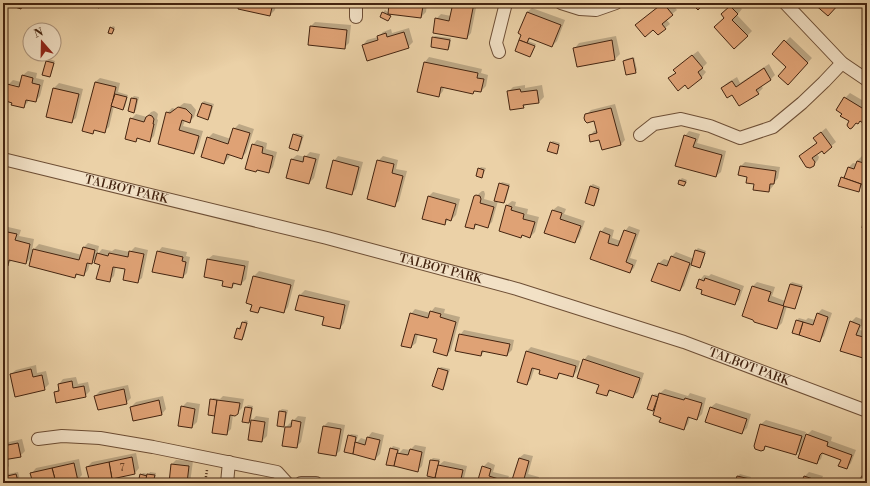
<svg xmlns="http://www.w3.org/2000/svg" width="870" height="486" viewBox="0 0 870 486" font-family="'Libre Bodoni',serif">
	<style>
		.shadow { fill: #0003; fill-rule: evenodd }
		.building { fill: #dfa275; stroke: #442410 }
		.lines { fill: none; stroke-linecap: round; stroke-linejoin: round }
		.street-casing { stroke: #6e4f36; stroke-width: 14 }
		.path { stroke: #442410; stroke-width: 2.5; stroke-dasharray: 1 2; stroke-linecap: butt }
		.street { stroke: #f2e1c6; stroke-width: 12 }
		.labels { text-anchor: middle; dominant-baseline: central; stroke-width: 4; stroke-linejoin: round; paint-order: stroke }
		.number-label { font-size: 10px; fill: #6b4429 }
		.street-label { font-size: 12px; fill: #442410; stroke: #f2e1c6 }
	</style>
	<rect width="100%" height="100%" fill="#ebd1a7"/>
	<filter id="stains"><feTurbulence type="fractalNoise" baseFrequency=".005" numOctaves="4"/><feColorMatrix values="0 0 0 0 .2 0 0 0 0 .09 0 0 0 0 .02 0 0 0 .5 -.17"/></filter>
	<radialGradient id="worn" r=".72"><stop offset=".6" stop-color="#630" stop-opacity="0"/><stop offset="1" stop-color="#630" stop-opacity=".3"/></radialGradient>
	<g class="shadow">
		<polygon points="240,3 276,3 275,10 270,15"/>
		<polygon points="391,3 427,3 426,12 421,17 392,13 390,17 383,13 385,10 389,13 390,4"/>
		<polygon points="454,3 477,3 471,33 467,38 436,19 441,14 451,16"/>
		<polygon points="663,3 671,3 677,10 666,19 670,24 665,28 654,29 641,21"/>
		<polygon points="734,3 736,3 742,9 737,15 752,31 747,36 722,14"/>
		<polygon points="532,8 565,20 557,41 552,46 531,38 528,41 536,44 532,54 530,56 522,35 527,12"/>
		<polygon points="315,22 351,25 349,43 344,48 311,26"/>
		<polygon points="113,26 115,27 114,31 112,33 111,28"/>
		<polygon points="409,28 413,42 408,47 363,45 367,40 378,37 383,32 391,29 392,33"/>
		<polygon points="435,36 451,38 450,47 448,49 433,38"/>
		<polygon points="616,36 620,54 615,59 578,66 575,48 579,43"/>
		<polygon points="790,37 812,58 788,84 787,67 773,54"/>
		<polygon points="698,51 707,63 702,68 706,72 702,77 688,88 685,84 670,78 676,72 674,70 679,65"/>
		<polygon points="429,57 482,69 481,73 488,75 486,86 481,91 476,90 473,93 444,87 443,91 439,96 418,91 425,62"/>
		<polygon points="634,57 637,70 635,72 624,61 626,59"/>
		<polygon points="49,59 55,61 51,74 49,76 47,62"/>
		<polygon points="769,64 775,75 771,79 761,86 763,88 758,93 732,93 722,88 727,83 737,77 740,83"/>
		<path d="M28,71l9,2 -1,5 8,2 -4,16 -4,5 -7,-2 -1,3 -5,5 -15,-22 5,-5 8,2 2,-7zM10,84l14,3v2l-14,-3z"/>
		<polygon points="100,78 120,83 118,92 128,95 125,107 123,109 114,106 109,127 104,131 96,129 92,133 95,82"/>
		<polygon points="59,83 83,89 76,118 71,122 47,116 54,88"/>
		<polygon points="525,85 525,88 542,85 544,97 539,102 527,104 523,107 508,92 513,87"/>
		<polygon points="850,93 867,103 867,129 867,124 861,120 850,121 844,114 845,98"/>
		<polygon points="134,96 139,97 136,110 134,112 132,98"/>
		<polygon points="204,101 214,104 210,117 208,119 202,103"/>
		<polygon points="184,103 191,104 196,110 194,117 190,121 185,120 183,126 203,131 198,148 194,153 167,113 172,108 176,109"/>
		<polygon points="615,104 625,140 620,145 590,136 594,131 598,130 595,120 586,115 591,110"/>
		<polygon points="154,111 156,112 158,114 157,119 158,120 154,136 149,141 138,138 136,141 131,119 136,114 147,117 151,112"/>
		<polygon points="239,124 254,129 246,153 242,157 230,154 229,158 224,163 208,138 213,133 231,139 234,129"/>
		<polygon points="826,128 836,142 824,152 822,150 816,153 819,157 818,160 813,165 800,156 804,152 818,142 814,138"/>
		<polygon points="689,131 700,134 697,143 726,151 721,172 716,176 677,166 685,136"/>
		<polygon points="296,133 304,135 300,148 298,150 294,135"/>
		<polygon points="257,140 267,143 266,149 277,152 273,167 268,172 253,145"/>
		<polygon points="553,141 560,143 558,151 556,153 550,143"/>
		<polygon points="310,152 320,154 314,178 309,183 292,159 297,155 305,157"/>
		<polygon points="338,156 363,162 356,189 351,194 334,161"/>
		<polygon points="383,156 398,160 396,169 407,171 399,201 394,205 378,161"/>
		<polygon points="862,156 867,158 867,184 863,183 860,189 858,191 842,178 844,176 846,176 849,167 853,163 857,164 857,161"/>
		<polygon points="745,162 780,167 778,178 774,183 773,186 769,191 755,183 748,176 741,166"/>
		<polygon points="481,167 486,168 483,175 481,177 479,169"/>
		<polygon points="682,178 687,180 686,183 684,185 680,180"/>
		<polygon points="502,182 510,184 506,200 503,202 498,201 492,222 488,226 478,224 473,228 475,197 482,191 484,191 485,194 484,199 495,202 500,184"/>
		<polygon points="593,184 600,187 596,203 594,205 590,186"/>
		<polygon points="433,192 460,199 456,215 451,220 449,219 444,224 428,197"/>
		<polygon points="512,201 516,202 515,206 528,209 527,214 539,217 535,232 530,237 523,235 521,236 507,205"/>
		<polygon points="558,206 566,209 564,214 585,221 579,237 574,242 553,210"/>
		<polygon points="629,226 640,230 630,258 637,260 634,268 630,272 591,258 601,232 605,227 614,230 612,238 621,241 625,231"/>
		<polygon points="8,227 21,230 19,236 34,239 31,256 32,257 26,263 12,260 7,265 3,264 3,231"/>
		<polygon points="88,243 99,246 97,255 102,249 112,251 115,249 130,252 135,247 148,250 142,278 137,282 127,269 116,266 114,276 109,281 97,257 91,263 90,263 88,270 84,275 79,273 75,277 30,266 34,249 39,244 82,255 83,248"/>
		<polygon points="162,247 187,252 186,256 190,257 187,273 183,277 158,252"/>
		<polygon points="698,248 706,251 702,265 700,267 692,264 684,286 680,290 653,280 659,263 664,259 670,261 671,257 676,252 694,259 696,250"/>
		<polygon points="213,255 249,261 246,279 241,284 236,283 232,287 224,280 208,259"/>
		<polygon points="259,271 295,280 288,307 284,312 263,306 258,312 253,304 248,303 254,276"/>
		<polygon points="711,274 744,286 739,300 734,304 703,290 700,280 704,275 709,276"/>
		<polygon points="757,282 775,287 772,296 785,301 790,284 792,282 803,285 796,306 794,308 787,306 782,323 777,328 744,316 753,286"/>
		<polygon points="305,290 350,301 344,323 340,328 325,316 296,310 300,295"/>
		<polygon points="435,307 445,309 444,313 460,317 451,350 447,355 438,339 418,334 416,343 411,347 411,314 415,309 430,313"/>
		<polygon points="822,309 832,313 824,336 819,341 793,332 797,320 799,318 806,320 808,318 815,320 817,314"/>
		<polygon points="856,317 864,320 860,330 867,332 867,353 863,357 851,322"/>
		<polygon points="245,320 248,321 244,337 242,339 238,329 240,326 241,327 243,323"/>
		<polygon points="464,330 514,340 512,350 507,355 485,351 481,355 460,335"/>
		<polygon points="531,347 580,361 577,371 573,376 561,373 556,378 541,369 535,367 531,379 527,384 527,351"/>
		<polygon points="588,355 644,373 638,392 633,397 612,390 606,395 584,360"/>
		<polygon points="36,365 37,373 46,371 49,384 44,389 11,374 16,370"/>
		<polygon points="441,367 450,369 445,386 443,388 439,369"/>
		<polygon points="76,377 78,384 88,382 90,391 85,396 55,393 59,388 59,384 63,379"/>
		<polygon points="128,385 131,398 126,403 95,396 100,391"/>
		<polygon points="665,389 688,396 690,393 706,398 702,414 697,419 690,417 688,424 684,429 662,417 656,407 653,410 653,396 655,394 660,395 660,393"/>
		<polygon points="7,394 8,401 3,406 3,395"/>
		<polygon points="163,396 166,409 162,414 131,407 136,402"/>
		<polygon points="223,396 244,399 242,408 237,413 233,415 231,429 226,434 222,400 213,399 213,398 220,399"/>
		<polygon points="187,402 200,404 197,422 192,427 182,407"/>
		<polygon points="716,403 751,414 747,428 742,433 711,407"/>
		<polygon points="248,405 253,406 251,420 249,422 246,407"/>
		<polygon points="282,409 288,410 285,424 283,426 280,411"/>
		<polygon points="256,416 269,418 267,436 262,441 252,421"/>
		<polygon points="298,416 306,417 301,442 296,447 286,427 291,422 293,423 293,421"/>
		<polygon points="766,420 806,432 804,438 812,430 832,437 831,441 856,450 851,463 847,468 842,460 823,453 821,459 816,463 803,448 796,454 767,445 763,449 755,446 761,424"/>
		<polygon points="328,422 345,425 340,451 335,455 324,426"/>
		<polygon points="372,432 384,435 380,454 375,459 346,452 349,436 351,434 358,435 356,443 361,438 367,440 368,437"/>
		<polygon points="22,439 25,451 20,456 8,458 9,466 5,470 3,471 3,446 5,446 9,442"/>
		<polygon points="415,445 426,447 422,466 417,471 391,449 393,446 400,448 398,454 403,449 410,450"/>
		<polygon points="136,453 139,468 135,473 109,479 109,482 114,480 114,483 97,483 87,467 92,462"/>
		<polygon points="524,454 533,456 528,474 539,477 537,483 512,483 519,458"/>
		<polygon points="433,458 440,459 439,465 444,461 467,466 464,478 459,483 428,476 431,460"/>
		<polygon points="79,459 82,475 78,479 86,478 87,483 79,483 79,479 62,483 34,483 32,473 36,468"/>
		<polygon points="176,460 193,461 190,483 170,483 172,464"/>
		<polygon points="488,462 495,465 493,472 509,476 506,483 478,483 483,467"/>
		<polygon points="18,472 20,480 27,478 28,483 3,483 3,475"/>
		<polygon points="150,472 156,473 154,483 139,483 141,475 143,473 149,474"/>
		<polygon points="809,472 823,476 820,483 802,483 805,476"/>
		<polygon points="740,474 751,477 749,483 736,483 738,476"/>
	</g>
	<g class="building">
		<polygon points="13,3 23,3 21,9 12,6"/>
		<polygon points="94,3 101,3 99,8 93,6"/>
		<polygon points="141,3 157,3 156,7"/>
		<polygon points="239,3 273,3 270,16 238,9"/>
		<polygon points="395,3 413,3 413,5 423,6 421,18 388,14 389,4 395,4"/>
		<polygon points="453,3 474,3 467,39 433,33 435,18 449,21"/>
		<polygon points="663,3 673,15 662,24 666,29 658,35 653,30 645,37 635,25"/>
		<polygon points="691,3 704,3 698,10"/>
		<polygon points="813,3 840,3 828,16"/>
		<polygon points="730,6 738,14 732,20 748,36 734,49 714,27 724,18 721,14"/>
		<polygon points="382,12 391,16 388,21 380,17"/>
		<polygon points="527,12 561,25 552,47 529,38 527,43 519,40 521,35 518,33"/>
		<polygon points="310,26 347,30 345,49 308,45"/>
		<polygon points="110,27 114,29 112,34 108,33"/>
		<polygon points="404,32 409,48 367,61 362,45 378,40 377,36 386,33 387,37"/>
		<polygon points="432,37 450,40 448,50 431,47"/>
		<polygon points="867,38 867,49 862,45"/>
		<polygon points="519,40 535,46 530,57 515,51"/>
		<polygon points="612,40 615,60 577,67 573,48"/>
		<polygon points="784,40 808,63 788,85 778,76 786,67 772,54"/>
		<polygon points="692,55 703,68 698,72 702,78 688,89 685,85 678,91 668,78 676,73 673,70"/>
		<polygon points="633,58 636,73 626,75 623,61"/>
		<polygon points="46,61 54,63 50,77 42,75"/>
		<polygon points="424,62 478,73 477,78 484,79 481,92 474,91 473,94 441,87 439,97 417,92"/>
		<polygon points="764,68 771,80 756,90 759,94 739,106 732,95 727,98 721,88 732,81 736,87"/>
		<polygon points="22,75 33,78 32,83 40,85 36,102 26,100 24,108 11,105 12,103 3,100 7,84 19,87"/>
		<polygon points="95,82 116,87 105,133 94,130 93,134 82,131"/>
		<polygon points="53,88 79,94 72,123 46,117"/>
		<polygon points="520,89 521,92 537,90 539,103 523,105 524,108 510,110 507,91"/>
		<polygon points="115,94 127,97 123,110 111,106"/>
		<polygon points="844,97 867,111 866,114 867,114 867,130 864,129 866,125 860,121 858,124 856,123 852,128 850,129 848,127 847,125 849,121 840,116 842,114 836,110"/>
		<polygon points="131,98 137,99 134,113 128,111"/>
		<polygon points="202,103 212,106 208,120 197,116"/>
		<polygon points="178,107 186,109 192,115 190,123 182,120 179,130 199,136 194,154 158,144 166,112 170,113"/>
		<polygon points="611,108 621,145 602,150 599,140 590,142 589,135 597,133 594,121 587,123 585,121 584,118 585,114"/>
		<polygon points="149,115 152,116 154,119 153,124 154,124 150,142 137,138 136,142 125,139 130,118 144,122 146,117"/>
		<polygon points="233,128 250,133 242,159 227,154 224,164 201,157 207,137 228,144"/>
		<polygon points="821,132 832,147 824,154 822,151 812,158 815,162 814,166 810,168 806,167 799,156 817,143 813,138"/>
		<polygon points="293,134 302,137 298,151 289,148"/>
		<polygon points="684,135 696,139 693,147 722,155 716,177 675,166"/>
		<polygon points="550,142 559,145 557,154 547,151"/>
		<polygon points="252,144 263,147 262,153 273,156 269,173 257,170 256,172 245,169"/>
		<polygon points="304,156 316,159 309,184 286,178 291,159 303,162"/>
		<polygon points="333,160 359,167 352,195 326,188"/>
		<polygon points="377,160 394,164 392,173 403,176 395,207 367,199"/>
		<polygon points="857,161 867,164 867,186 844,178 848,167 854,169"/>
		<polygon points="740,166 776,171 774,184 770,184 769,192 753,190 754,184 746,183 747,177 738,175"/>
		<polygon points="478,168 484,170 482,178 476,176"/>
		<polygon points="841,177 861,184 859,192 838,186"/>
		<polygon points="679,180 686,182 684,186 678,184"/>
		<polygon points="499,183 509,186 504,203 494,201"/>
		<polygon points="590,186 599,189 594,206 585,203"/>
		<polygon points="476,195 480,196 481,199 480,203 494,207 488,228 475,224 474,229 465,227 474,196"/>
		<polygon points="428,196 456,204 451,221 446,219 445,225 422,219"/>
		<polygon points="867,199 867,229 862,228"/>
		<polygon points="506,205 512,207 511,210 524,214 523,219 535,222 530,238 522,235 521,238 499,231"/>
		<polygon points="552,210 562,213 560,219 581,226 575,243 544,233"/>
		<polygon points="624,230 636,234 626,262 633,265 630,273 590,259 600,231 610,235 608,243 618,246"/>
		<polygon points="3,231 17,234 15,240 30,244 26,264 9,260 8,266 3,265"/>
		<polygon points="83,247 95,250 92,264 87,263 84,276 76,274 75,278 29,266 33,249 79,260"/>
		<polygon points="695,250 705,253 700,268 691,265"/>
		<polygon points="129,251 144,254 138,283 123,280 125,269 113,267 110,282 96,279 100,265 94,263 97,253 108,256 109,253 128,257"/>
		<polygon points="157,251 183,257 182,261 186,262 183,278 152,272"/>
		<polygon points="671,256 690,263 680,291 651,281 658,263 667,266"/>
		<polygon points="207,259 245,266 241,285 233,283 232,288 222,286 223,281 204,277"/>
		<polygon points="253,276 291,285 284,313 260,307 258,313 250,311 252,305 246,303"/>
		<polygon points="705,278 740,290 735,305 701,294 702,290 696,288 699,279 704,281"/>
		<polygon points="790,284 802,287 795,309 783,306"/>
		<polygon points="752,286 771,292 768,301 784,306 777,329 754,322 753,320 742,316"/>
		<polygon points="299,295 345,305 340,329 322,325 324,317 295,310"/>
		<polygon points="430,311 441,314 440,317 456,322 447,356 433,352 437,339 415,334 411,348 401,346 410,313 428,318"/>
		<polygon points="817,313 828,317 820,342 799,335 803,322 813,325"/>
		<polygon points="796,320 803,322 799,335 792,333"/>
		<polygon points="850,321 860,325 856,335 867,338 867,347 863,358 840,351"/>
		<polygon points="242,322 247,323 242,340 234,338 237,328 240,329"/>
		<polygon points="459,334 510,344 507,356 482,351 481,356 455,351"/>
		<polygon points="526,351 576,366 573,377 559,373 557,379 539,374 540,370 532,368 527,385 517,382"/>
		<polygon points="583,359 640,378 633,398 609,390 607,396 596,393 599,385 577,378"/>
		<polygon points="438,368 448,371 443,390 432,386"/>
		<polygon points="31,369 33,377 42,375 45,390 15,397 10,374"/>
		<polygon points="72,381 73,388 84,386 86,397 56,403 54,392 59,391 58,384"/>
		<polygon points="124,389 127,404 98,410 94,396"/>
		<polygon points="659,393 684,400 685,398 702,403 697,420 688,417 684,430 659,422 661,418 653,415"/>
		<polygon points="652,395 658,397 653,411 647,409"/>
		<polygon points="210,399 217,400 215,416 208,415"/>
		<polygon points="159,400 162,415 133,421 130,407"/>
		<polygon points="217,400 240,403 238,414 235,416 230,415 227,435 212,433"/>
		<polygon points="181,406 195,409 192,428 178,426"/>
		<polygon points="245,407 252,408 249,423 242,422"/>
		<polygon points="710,407 747,419 742,434 705,422"/>
		<polygon points="279,411 286,412 284,427 277,426"/>
		<polygon points="251,420 265,422 262,442 248,440"/>
		<polygon points="292,420 301,422 297,448 282,446 285,427 291,427"/>
		<polygon points="760,424 802,436 796,455 765,446 764,450 761,451 755,449 754,446"/>
		<polygon points="323,426 341,429 336,456 318,453"/>
		<polygon points="806,434 828,442 827,446 852,455 847,469 838,466 841,460 822,453 820,455 817,464 798,458"/>
		<polygon points="348,435 356,437 353,454 344,452"/>
		<polygon points="367,437 380,440 375,460 353,454 355,442 365,445"/>
		<polygon points="18,443 21,457 3,460 3,446"/>
		<polygon points="390,448 398,450 394,466 386,465"/>
		<polygon points="410,449 422,452 418,472 394,466 397,453 408,455"/>
		<polygon points="132,457 135,474 112,479 109,462"/>
		<polygon points="519,458 529,461 524,479 535,482 534,483 511,483"/>
		<polygon points="430,460 439,461 435,478 427,476"/>
		<polygon points="109,462 112,479 104,481 104,483 96,483 95,482 90,483 86,467"/>
		<polygon points="74,463 78,481 67,483 56,483 52,468"/>
		<polygon points="171,464 189,466 187,483 169,483"/>
		<polygon points="438,465 463,470 460,483 455,483 435,478"/>
		<polygon points="482,466 491,469 489,476 505,481 504,483 477,483"/>
		<polygon points="52,468 56,483 33,483 30,473"/>
		<polygon points="16,474 18,481 10,483 3,483 3,477"/>
		<polygon points="140,474 147,476 145,483 138,483"/>
		<polygon points="147,474 155,475 153,483 145,483"/>
		<polygon points="737,476 750,479 749,483 735,483"/>
		<polygon points="804,476 819,481 818,483 801,483"/>
		<polygon points="84,479 85,483 78,483 78,481"/>
		<polygon points="25,480 26,483 10,483 18,481"/>
	</g>
	<g class="lines">
		<g class="street-casing">
			<g id="street">
				<polyline points="561,3 580,9 596,10 616,3"/>
				<polyline points="785,3 842,63 867,80"/>
				<polyline points="356,17 356,3"/>
				<polyline points="499,52 496,43 506,3"/>
				<polyline points="640,135 654,124 681,119 710,126 740,138 773,127 802,103 824,82 842,63"/>
				<path id="s1" d="M3,159l324,79 190,51 167,53 183,69"/>
				<polyline points="38,439 62,436 100,438 153,447 277,472 287,483"/>
				<polyline points="227,483 229,462"/>
				<polyline points="301,483 316,483"/>
				<polyline points="866,483 867,480"/>
			</g>
		</g>
		<polyline class="path" points="205,483 207,470"/>
		<use href="#street" class="street"/>
	</g>
	<g class="labels">
		<g class="number-label">
			<text x="122" y="468">7</text>
		</g>
		<g class="street-label">
			<text stroke="none"><textPath href="#s1" startOffset="127">TALBOT PARK</textPath></text>
			<text stroke="none"><textPath href="#s1" startOffset="451">TALBOT PARK</textPath></text>
			<text stroke="none"><textPath href="#s1" startOffset="775">TALBOT PARK</textPath></text>
		</g>
	</g>
	<rect width="870" height="486" fill="none" stroke="#ebd1a7" stroke-width="16"/>
	<rect x="4" y="4" width="862" height="478" fill="none" stroke="#442410" stroke-width="2"/>
	<rect x="8" y="8" width="854" height="470" fill="none" stroke="#442410"/>
	<g transform="translate(42 42) rotate(340)"><circle r="19" fill="#f2e1c6" stroke="#ac957d"/>
	<path d="M0-3L7 15L0 10L-7 15Z" fill="#8f2418"/>
	<text y="-6" font-size="11" font-weight="bold" text-anchor="middle" fill="#442410">N</text>
	</g>
	<rect width="100%" height="100%" filter="url(#stains)"/>
	<rect width="100%" height="100%" fill="url(#worn)"/>
</svg>
